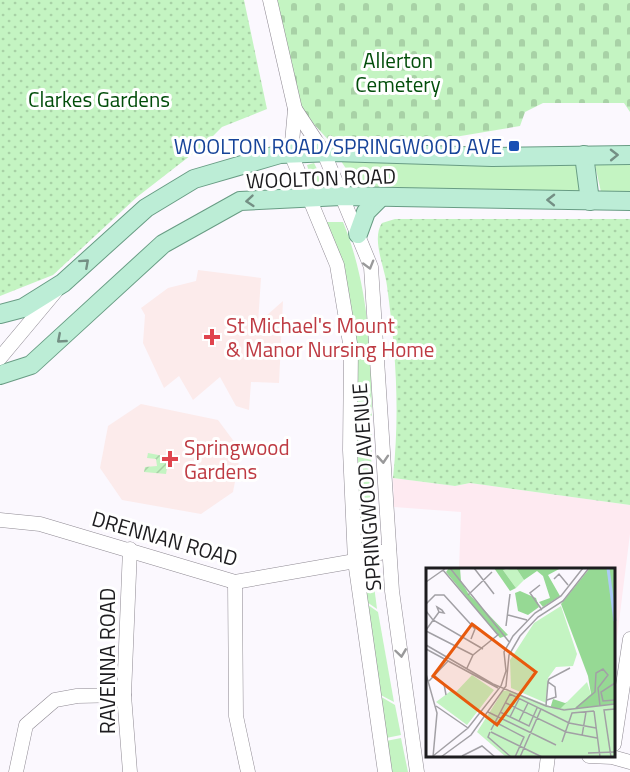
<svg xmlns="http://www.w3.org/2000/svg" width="630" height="772" viewBox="0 0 630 772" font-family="'Titillium Web',sans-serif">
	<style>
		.education { fill: #feeaf1 }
		.medical { fill: #fcebeb }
		.grass { fill: #c4f4c2 }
		.cemetery { fill: url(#cemetery-stones) }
		.park { fill: url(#park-dots) }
		.garden { fill: url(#garden-furrows) }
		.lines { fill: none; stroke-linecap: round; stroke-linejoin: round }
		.minor-casing { stroke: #8f8a93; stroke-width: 15 }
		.major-casing { stroke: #689c84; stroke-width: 20 }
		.minor { stroke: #fff; stroke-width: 14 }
		.major { stroke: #bcedd6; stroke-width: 18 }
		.oneway { stroke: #748f84 }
		.oneway2 { stroke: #99999a }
		.transit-dot { fill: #1a4fb4; stroke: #fff; stroke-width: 2 }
		.health-dot { fill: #e0444e; stroke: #fff; stroke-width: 2 }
		.labels { text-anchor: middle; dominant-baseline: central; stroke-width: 6; stroke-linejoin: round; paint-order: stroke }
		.park-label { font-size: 21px; fill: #024d0a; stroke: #fff }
		.transit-label { font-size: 21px; fill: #164399; stroke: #fff; text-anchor: end }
		.street-label { font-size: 21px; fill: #1d1c1f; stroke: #fff }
		.health-label { font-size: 21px; fill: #be3a42; stroke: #fff; text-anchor: start }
		.inset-river { fill: none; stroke: #abcaf6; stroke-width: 3 }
		.inset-road { fill: none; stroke: #a2a0a5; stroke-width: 1.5 }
		.view { fill: #e8590c; fill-opacity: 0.15; stroke: #e8590c; stroke-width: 3 }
		.inset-edge { fill: none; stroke: #1d1c1f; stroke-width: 3 }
	</style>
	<defs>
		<pattern id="cemetery-stones" width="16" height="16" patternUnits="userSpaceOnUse" patternTransform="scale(1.5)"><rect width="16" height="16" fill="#c4f4c2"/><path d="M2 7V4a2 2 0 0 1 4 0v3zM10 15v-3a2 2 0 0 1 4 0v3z" fill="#a8d1a6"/></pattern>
		<pattern id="park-dots" width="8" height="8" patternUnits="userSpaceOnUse" patternTransform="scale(1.5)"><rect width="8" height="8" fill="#c4f4c2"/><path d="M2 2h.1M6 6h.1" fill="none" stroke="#a8d1a6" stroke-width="1.8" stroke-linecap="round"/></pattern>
		<pattern id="garden-furrows" width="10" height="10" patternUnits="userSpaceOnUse" patternTransform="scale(1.5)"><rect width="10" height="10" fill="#c4f4c2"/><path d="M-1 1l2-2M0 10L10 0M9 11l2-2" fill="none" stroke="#a8d1a6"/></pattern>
	</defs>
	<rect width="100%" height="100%" fill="#fbf8fe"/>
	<polygon class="education" points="393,478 455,486 470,483 630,505 630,534 614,661 614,570 459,569 461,512 394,507"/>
	<g class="medical">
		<polygon points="198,270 261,278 258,323 283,301 279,383 251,382 249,410 236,406 220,377 193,400 179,376 164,388 143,343 145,315 141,308 168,288 196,281"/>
		<polygon points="141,404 218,420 241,451 233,492 201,514 122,500 100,468 108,426"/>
	</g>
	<g class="grass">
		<polygon points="339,158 582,162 583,193 360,190"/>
		<polygon points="630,161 630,194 601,192 595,165 597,162"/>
		<polygon points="314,163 324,183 319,189 313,186 307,165"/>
		<path d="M326,222h17c41,100 26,222 27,329l-13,1v-144z"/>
		<polygon points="371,562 377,609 361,598 358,563"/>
		<polygon points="361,600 378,612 394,702 377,693"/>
		<polygon points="378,695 395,705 401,735 386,738"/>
		<polygon points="401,738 408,772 392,772 386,741"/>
	</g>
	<polygon class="cemetery" points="275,0 630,0 630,112 624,103 543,103 525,112 520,126 401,146 333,145 299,108"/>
	<g class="park">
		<polygon points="0,0 244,0 267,109 222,127 204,145 137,197 53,275 0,296"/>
		<path d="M395,219h235v286l-160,-22 -15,3 -62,-8c7,-68 3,-125 -6,-192 -2,-18 -16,-47 -5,-63z"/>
	</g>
	<polygon class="garden" points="148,453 169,457 166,474 144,472 145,467 157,466 156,459 147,458"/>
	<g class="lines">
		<g class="minor-casing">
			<g id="minor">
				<polyline points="270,0 295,109 291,154 337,265 351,349 350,450 355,561 385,772"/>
				<polyline points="295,109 324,153 371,267 392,591 417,772"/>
				<polyline points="0,358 56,291"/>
				<polyline points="0,520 40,524 235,582 355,561 389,550"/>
				<polyline points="130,549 124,695 130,772"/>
				<polyline points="235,582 236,716 248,772"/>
				<polyline points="614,744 630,639"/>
				<polyline points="589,756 612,757 630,762"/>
				<polyline points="16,772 26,725 55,700 77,696 124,695"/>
				<polyline points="546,772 548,756"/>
			</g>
		</g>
		<g class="major-casing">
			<g id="major">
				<polyline points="584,155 590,201"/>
				<polyline points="358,234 366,212 381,197"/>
				<polyline points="0,314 23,308 63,283 146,208 194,179 280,154 334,152 492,157 630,155"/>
				<polyline points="0,375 31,365 163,244 240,201 341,196 630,201"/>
			</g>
		</g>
		<use href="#minor" class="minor"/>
		<use href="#major" class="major"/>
	</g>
	<defs><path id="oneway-chevron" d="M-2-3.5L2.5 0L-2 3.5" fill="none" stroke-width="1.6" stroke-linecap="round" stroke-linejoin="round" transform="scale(1.5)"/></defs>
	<g class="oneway">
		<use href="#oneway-chevron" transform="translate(614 155) rotate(-1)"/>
		<use href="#oneway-chevron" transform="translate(551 200) rotate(-179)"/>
		<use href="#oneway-chevron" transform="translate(250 201) rotate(175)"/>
		<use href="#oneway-chevron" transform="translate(85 263) rotate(-42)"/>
		<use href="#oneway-chevron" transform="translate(61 339) rotate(139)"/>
	</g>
	<g class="oneway2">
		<use href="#oneway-chevron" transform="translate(369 265) rotate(74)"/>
		<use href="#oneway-chevron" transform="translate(383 459) rotate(86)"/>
		<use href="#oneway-chevron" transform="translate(401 653) rotate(82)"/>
	</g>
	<rect class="transit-dot" x="508" y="140" width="12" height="12" rx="3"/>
	<g class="health-dot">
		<path d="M209 328h6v6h6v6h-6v6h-6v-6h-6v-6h6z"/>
		<path d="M167 450h6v6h6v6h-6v6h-6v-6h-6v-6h6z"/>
	</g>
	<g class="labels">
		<g class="park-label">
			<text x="398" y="60">Allerton<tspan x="398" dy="24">Cemetery</tspan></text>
			<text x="99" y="99">Clarkes Gardens</text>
		</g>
		<g class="transit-label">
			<text x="502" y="146">WOOLTON ROAD/SPRINGWOOD AVE</text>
		</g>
		<g class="street-label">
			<text transform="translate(321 178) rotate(-2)">WOOLTON ROAD</text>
			<text transform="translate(366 487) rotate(-94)">SPRINGWOOD AVENUE</text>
			<text transform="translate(165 538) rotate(16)">DRENNAN ROAD</text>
			<text transform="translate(107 661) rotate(-90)">RAVENNA ROAD</text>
		</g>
		<g class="health-label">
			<text x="226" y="325">St Michael's Mount<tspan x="226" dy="24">&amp; Manor Nursing Home</tspan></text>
			<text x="184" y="447">Springwood<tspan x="184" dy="24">Gardens</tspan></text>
		</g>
	</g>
	<g transform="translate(426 568)">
		<rect width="189" height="189" fill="#fbf8fe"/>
		<path d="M90,0l8,12 -8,8 -13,-18z" fill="#c4f4c2"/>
		<path d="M23,0h11l1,13 7,12 40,42 -8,3 -54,-66zM68,0h15l-6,2 13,18 -6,3zM90,0h45l-13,7 12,21 -17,11 -4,-5 11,-4 -7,-22 -6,-5 -13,9zM164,0h25v140l-65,1 3,-10 12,4 26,-9 -3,-18 -27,-72zM94,23l16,7 3,9 -11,8 -10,-4 -3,-18z" fill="#96d994"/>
		<path d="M83,122l51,20 55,-6v53h-109l-29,-25 26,-41z" fill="#c4f4c2"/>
		<path d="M135,38l16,48 -4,12 -17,1 -8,11 -2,25 -35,-15 -1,-28 24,-37zM46,107l22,15 -27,35 -31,-23 16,-12 3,3z" fill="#c4f4c2"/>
		<path d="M161,114l4,12 -16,14 -15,1z" fill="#c4f4c2"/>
		<path class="inset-river" d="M182,0l7,53"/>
		<path class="inset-road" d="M24,0l60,75M48,0l20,26M17,2l55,65M128,11l5,-5 9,11M0,14l20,-14M114,17l-10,8 12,17M42,27l24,-23M0,36l9,-9h9l31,34 -4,10M11,39l5,3 2,3 -5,-1zM0,43l7,9 50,29M82,47l19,5M80,58l4,-32M0,62l13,-18M0,63l47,24M0,77l67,39 53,22 18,4 51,-6M0,81l72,39M41,100l6,-13 26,-21M0,106l11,39 -4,44M9,108l9,8 2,11M3,113l19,-20M122,114l1,-3 21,-11M189,115l-14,9 2,9 12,-1M80,135l60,29 31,6M10,138l32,22M120,138l2,-24 7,5 1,10 -9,3M150,140l19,-16 1,-19 7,-4 5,6 -10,13 2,18M115,141l28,14 27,5M168,143l6,46M62,144l68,33M74,144l29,14 8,-18M84,149l9,-18M93,153l9,-18M69,154l29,15 -9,20M65,162l19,-36 31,15 -21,48M64,164l-2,5 23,20M65,164l51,25M156,168l4,-24M136,174l10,-29 22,-2M162,185l27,-1M7,188l35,-28 33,-42 5,-15 -2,-19 9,-16 22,-23 26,-17 22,-28M36,188l20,-10 13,11M15,189l30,-22 35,-49 3,-31 11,-19 18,-19 25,-16 26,-33M185,189l-7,-47 11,-1"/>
		<path class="view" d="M46,56l64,48 -39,53 -64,-49z"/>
		<rect width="189" height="189" class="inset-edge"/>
	</g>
</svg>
